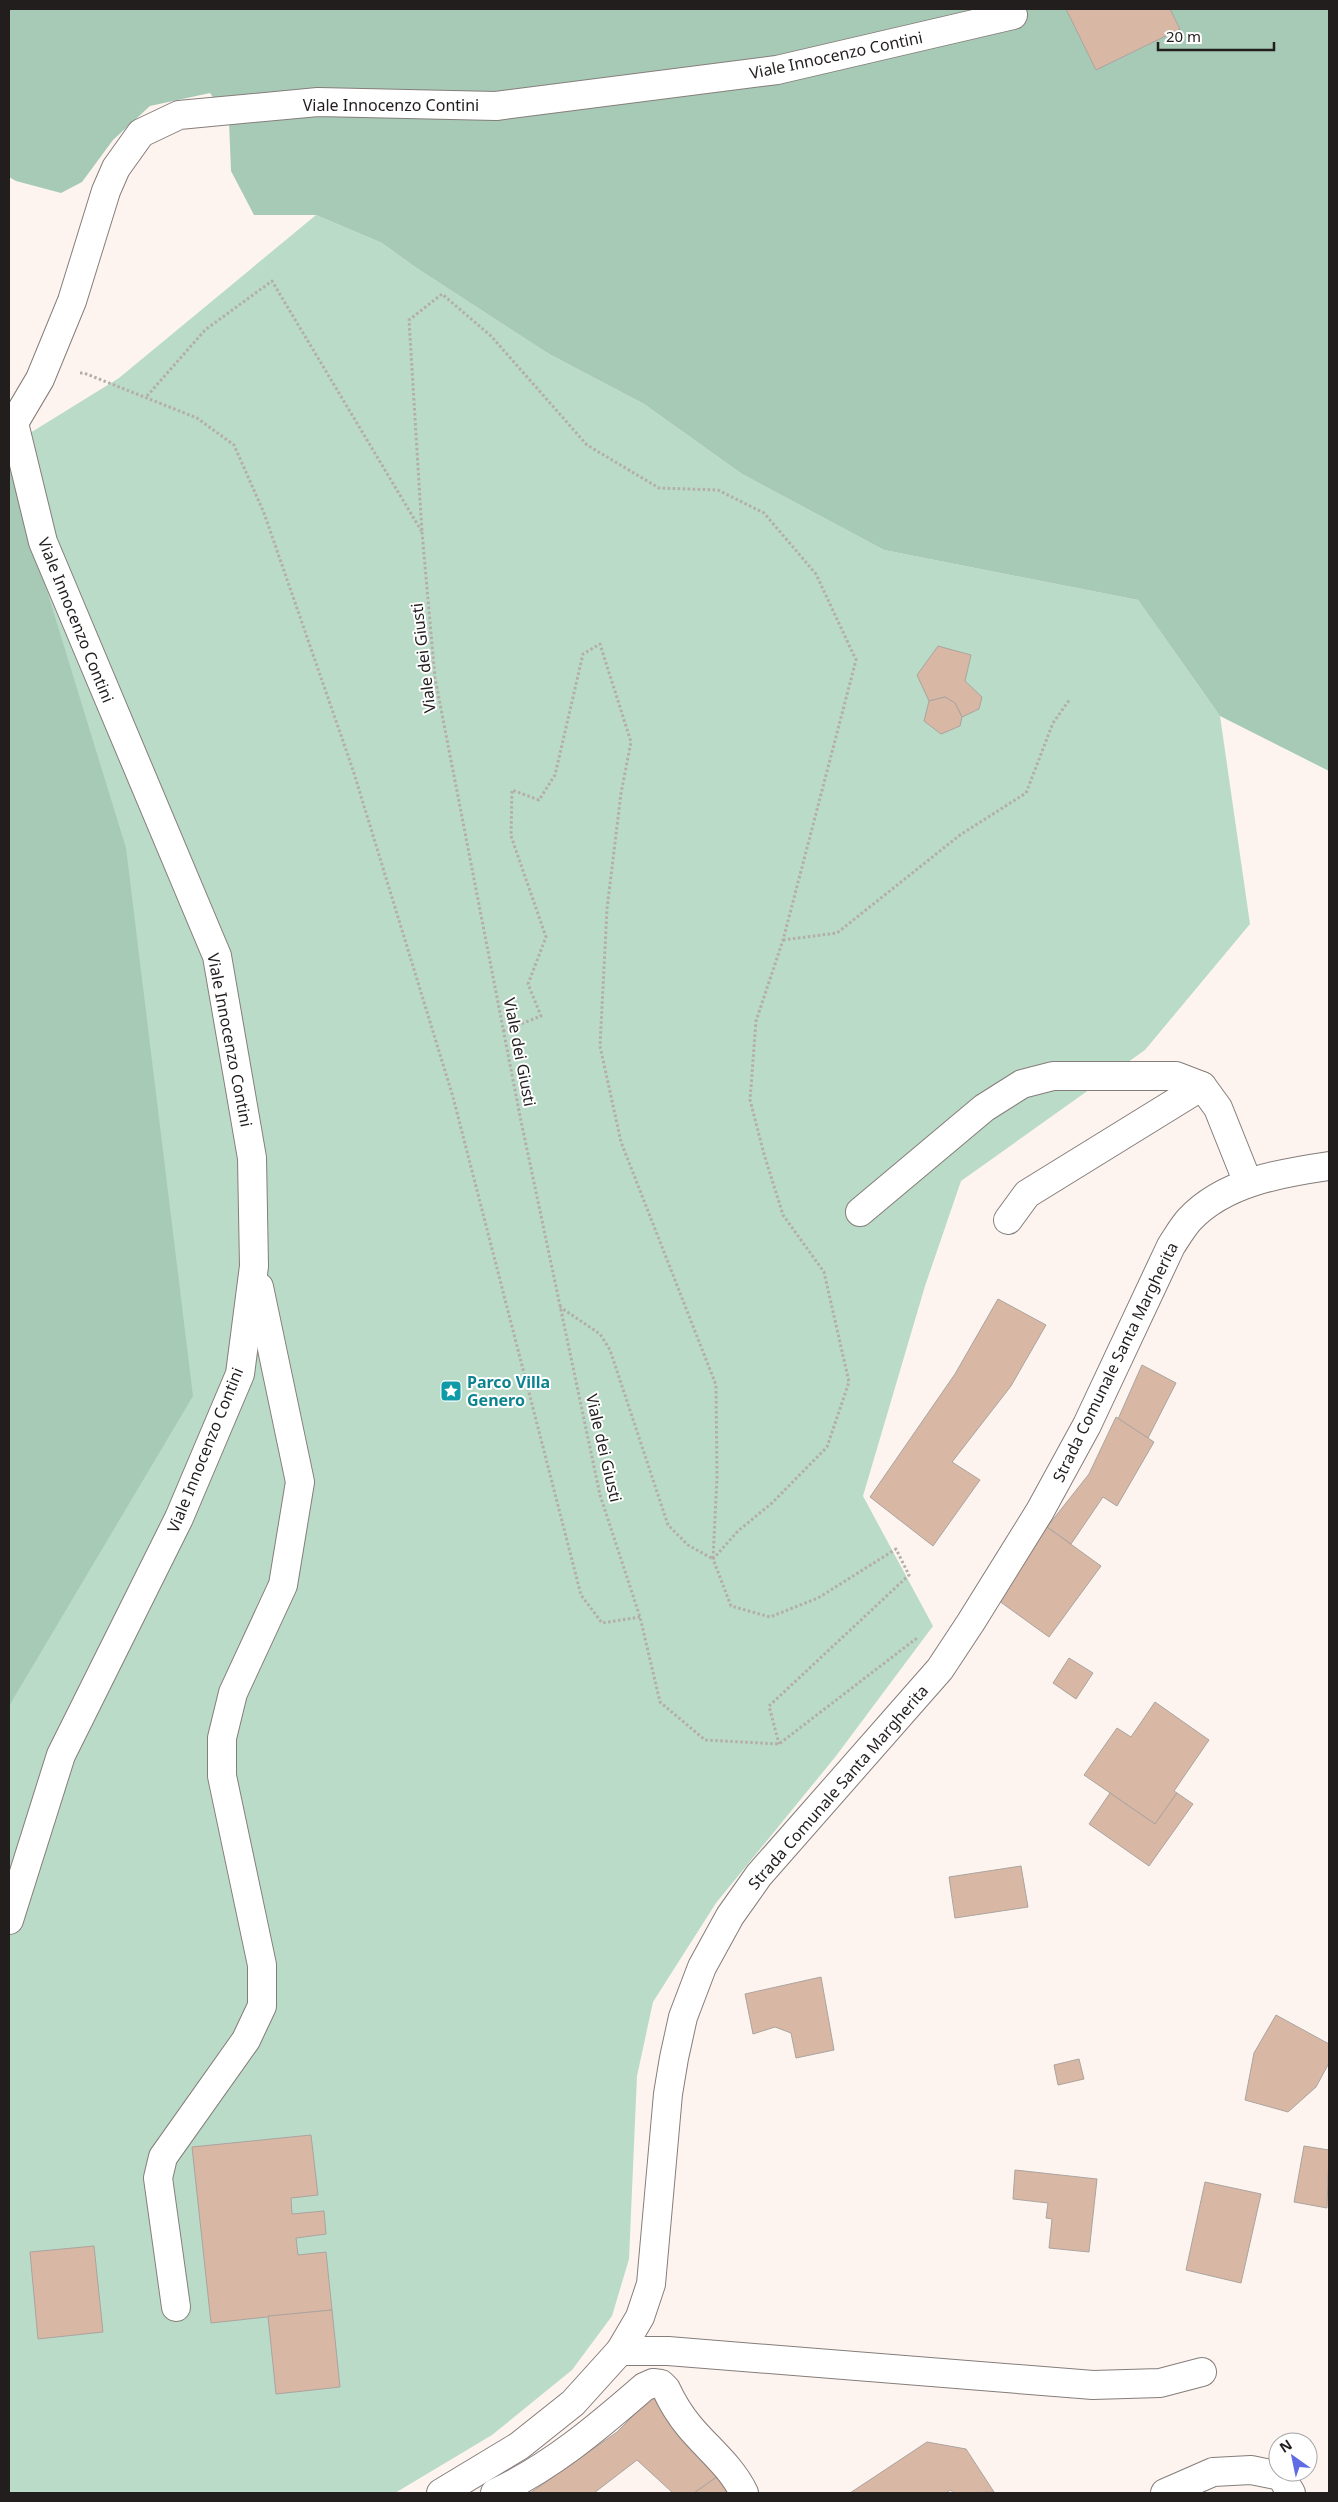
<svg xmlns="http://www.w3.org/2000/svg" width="1338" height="2502" viewBox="0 0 1338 2502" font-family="'Noto Sans',sans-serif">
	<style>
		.green { fill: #badbc8 }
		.forest { fill: #a7cab6 }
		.building { fill: #d8b7a4; stroke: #aba49f }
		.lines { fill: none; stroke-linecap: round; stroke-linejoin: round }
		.minor-casing { stroke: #857d7a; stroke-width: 30 }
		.path { stroke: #b4adaa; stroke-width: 3; stroke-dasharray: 2.5 2.5; stroke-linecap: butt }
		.minor { stroke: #fff; stroke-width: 28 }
		.labels { text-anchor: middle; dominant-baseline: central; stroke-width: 4; stroke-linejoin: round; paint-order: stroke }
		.street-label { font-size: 16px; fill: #211e1d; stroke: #fff }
		.culture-label { font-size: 16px; font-weight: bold; fill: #0d838f; stroke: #fff; text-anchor: start }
	</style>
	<rect width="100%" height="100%" fill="#fdf4f0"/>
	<polygon class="green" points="316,215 382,243 415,267 549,354 644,404 742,474 884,550 1138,600 1220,716 1250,924 1145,1050 961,1181 925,1286 863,1496 933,1626 836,1756 716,1903 653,2002 637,2076 629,2259 612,2316 572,2370 492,2435 395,2493 9,2493 9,446 119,378"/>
	<g class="forest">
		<polygon points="9,9 1329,9 1329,771 1220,716 1138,600 884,550 742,474 644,404 549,354 415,267 382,243 316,215 254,215 231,171 229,121 210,93 150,106 113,140 82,182 61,193 16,181 9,177"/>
		<polygon points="9,467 126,848 193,1396 9,1706"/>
	</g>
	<g class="building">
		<polygon points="1066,9 1170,9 1180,29 1096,70"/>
		<polygon points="938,646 971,655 965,681 982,697 979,709 962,717 955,703 945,697 929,701 917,675"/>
		<polygon points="945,697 955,703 962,717 960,726 941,734 924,721 929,701"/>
		<polygon points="998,1299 1046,1325 1011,1386 952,1462 980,1480 933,1546 870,1497 955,1374"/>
		<polygon points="1142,1365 1176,1383 1148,1438 1118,1419"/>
		<polygon points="1116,1417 1154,1442 1117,1506 1103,1497 1071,1544 1047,1527 1089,1474"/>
		<polygon points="1047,1527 1101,1566 1049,1637 995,1598"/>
		<polygon points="1069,1658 1093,1673 1076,1699 1053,1683"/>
		<polygon points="1155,1702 1209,1740 1174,1791 1177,1793 1155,1824 1084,1775 1117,1728 1131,1737"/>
		<polygon points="1110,1793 1155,1824 1177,1793 1193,1804 1149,1866 1089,1824"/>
		<polygon points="1021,1866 1028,1907 955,1918 949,1877"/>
		<polygon points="821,1977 834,2050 796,2058 791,2033 775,2027 753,2034 745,1994"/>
		<polygon points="1276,2015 1329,2044 1329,2063 1316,2087 1288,2112 1245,2100 1254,2053"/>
		<polygon points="1079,2059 1084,2079 1058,2085 1054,2065"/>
		<polygon points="311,2135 318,2195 291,2198 292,2214 324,2211 326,2234 296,2238 298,2255 326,2252 332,2310 211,2323 192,2147"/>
		<polygon points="1304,2146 1329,2150 1327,2208 1294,2202"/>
		<polygon points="1015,2170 1097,2179 1089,2252 1049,2248 1052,2219 1046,2218 1048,2203 1013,2199"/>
		<polygon points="1205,2182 1261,2194 1241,2283 1186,2270"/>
		<polygon points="94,2246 103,2332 38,2339 30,2252"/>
		<polygon points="332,2310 340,2387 276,2394 268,2316"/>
		<polygon points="654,2395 725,2471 694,2493 673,2493 637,2460 594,2493 530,2493 617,2432"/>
		<polygon points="927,2442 966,2449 994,2492 953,2493 951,2490 945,2493 850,2493"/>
		<polygon points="725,2471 736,2493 694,2493"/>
	</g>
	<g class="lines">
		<g class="minor-casing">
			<g id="minor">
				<polyline points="860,1212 984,1108 1022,1084 1053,1076 1176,1076 1202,1086 1218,1108 1248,1183"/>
				<polyline points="1008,1220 1027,1194 1202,1086"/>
				<polyline points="9,1920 61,1755 179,1518 240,1374 254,1266 252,1158 217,956 43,542 14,423 40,379 72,301 106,191 116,168 141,133 179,115 318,102 496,106 777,70 1013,15"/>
				<polyline points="176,2307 158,2178 163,2157 246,2040 262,2006 262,1965 222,1776 222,1738 233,1693 283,1585 300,1482 259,1287"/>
				<polyline points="620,2351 668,2351 1093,2385 1160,2383 1202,2372"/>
				<path d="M441,2493l78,-47 54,-43 47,-52 20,-34 11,-33 17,-190 6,-36 9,-41 19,-50 28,-51 29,-41 181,-206 31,-47 69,-111 47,-86 84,-179c6,-9 11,-18 18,-26 35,-38 92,-47 140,-54"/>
				<path d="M495,2493c56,-26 103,-66 149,-106l9,-4 8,1 5,5c6,13 14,26 23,37 19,23 42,40 55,67"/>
				<polyline points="1165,2493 1213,2472 1251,2470 1281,2476 1291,2493"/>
			</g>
		</g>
		<g class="path">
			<polyline points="80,373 84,373 197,418 234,445 264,513 353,770 453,1097 581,1595 602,1623 640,1617"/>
			<polyline points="147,396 205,330 272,281 422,532 409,320 442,294 491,336 587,445 659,488 718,490 764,513 816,574 856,660 783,940 756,1021 750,1100 764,1154 783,1215 824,1272 849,1382 827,1447 772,1503 738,1531 713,1559 731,1606 770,1617 818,1598 896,1549 909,1575 769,1706 779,1744"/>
			<polyline points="422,532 435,678 521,1121 600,1495 640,1617 660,1702 705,1740 779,1744 917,1638"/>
			<polyline points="783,940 837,933 960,835 1026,793 1053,723 1070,699"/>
			<polyline points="503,1031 541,1016 528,984 546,937 511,836 512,790 539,800 555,775 583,654 600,644 631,742 621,793 607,909 600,1046 621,1142 716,1385 717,1477 713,1559 688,1545 668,1525 610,1350 600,1334 560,1307"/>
		</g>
		<use href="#minor" class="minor"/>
	</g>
	<defs>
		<g id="sight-square" transform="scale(1.125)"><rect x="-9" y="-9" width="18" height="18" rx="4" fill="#0f9aa8" stroke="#fff"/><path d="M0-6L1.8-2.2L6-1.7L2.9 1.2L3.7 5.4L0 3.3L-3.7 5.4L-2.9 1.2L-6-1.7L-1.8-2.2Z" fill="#fff"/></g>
	</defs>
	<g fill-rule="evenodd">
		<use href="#sight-square" x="451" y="1391"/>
	</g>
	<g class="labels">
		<g class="street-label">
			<text transform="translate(836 55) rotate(-12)">Viale Innocenzo Contini</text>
			<text x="391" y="105">Viale Innocenzo Contini</text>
			<text transform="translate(76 620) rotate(68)">Viale Innocenzo Contini</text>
			<text transform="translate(423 658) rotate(-97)">Viale dei Giusti</text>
			<text transform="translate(230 1040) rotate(79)">Viale Innocenzo Contini</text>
			<text transform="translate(520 1052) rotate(79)">Viale dei Giusti</text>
			<text transform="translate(1115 1362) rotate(-64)">Strada Comunale Santa Margherita</text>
			<text transform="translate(604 1448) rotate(77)">Viale dei Giusti</text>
			<text transform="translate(205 1450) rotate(-68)">Viale Innocenzo Contini</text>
			<text transform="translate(838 1787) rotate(-49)">Strada Comunale Santa Margherita</text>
		</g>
		<g class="culture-label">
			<text x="467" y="1382">Parco Villa<tspan x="467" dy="18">Genero</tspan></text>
		</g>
	</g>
	<rect width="1338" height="2502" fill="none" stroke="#211e1d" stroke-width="20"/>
	<g transform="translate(1293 2457) rotate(327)"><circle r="24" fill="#ffffff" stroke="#a6a5a5"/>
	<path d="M0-4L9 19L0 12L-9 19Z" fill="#5f6ce4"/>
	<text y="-8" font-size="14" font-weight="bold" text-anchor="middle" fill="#211e1d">N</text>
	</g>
	<path d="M1158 42v8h116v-8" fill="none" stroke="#211e1d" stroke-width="2.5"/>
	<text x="1166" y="42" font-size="15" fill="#211e1d" stroke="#ffffff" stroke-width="4" paint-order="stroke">20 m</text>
</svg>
